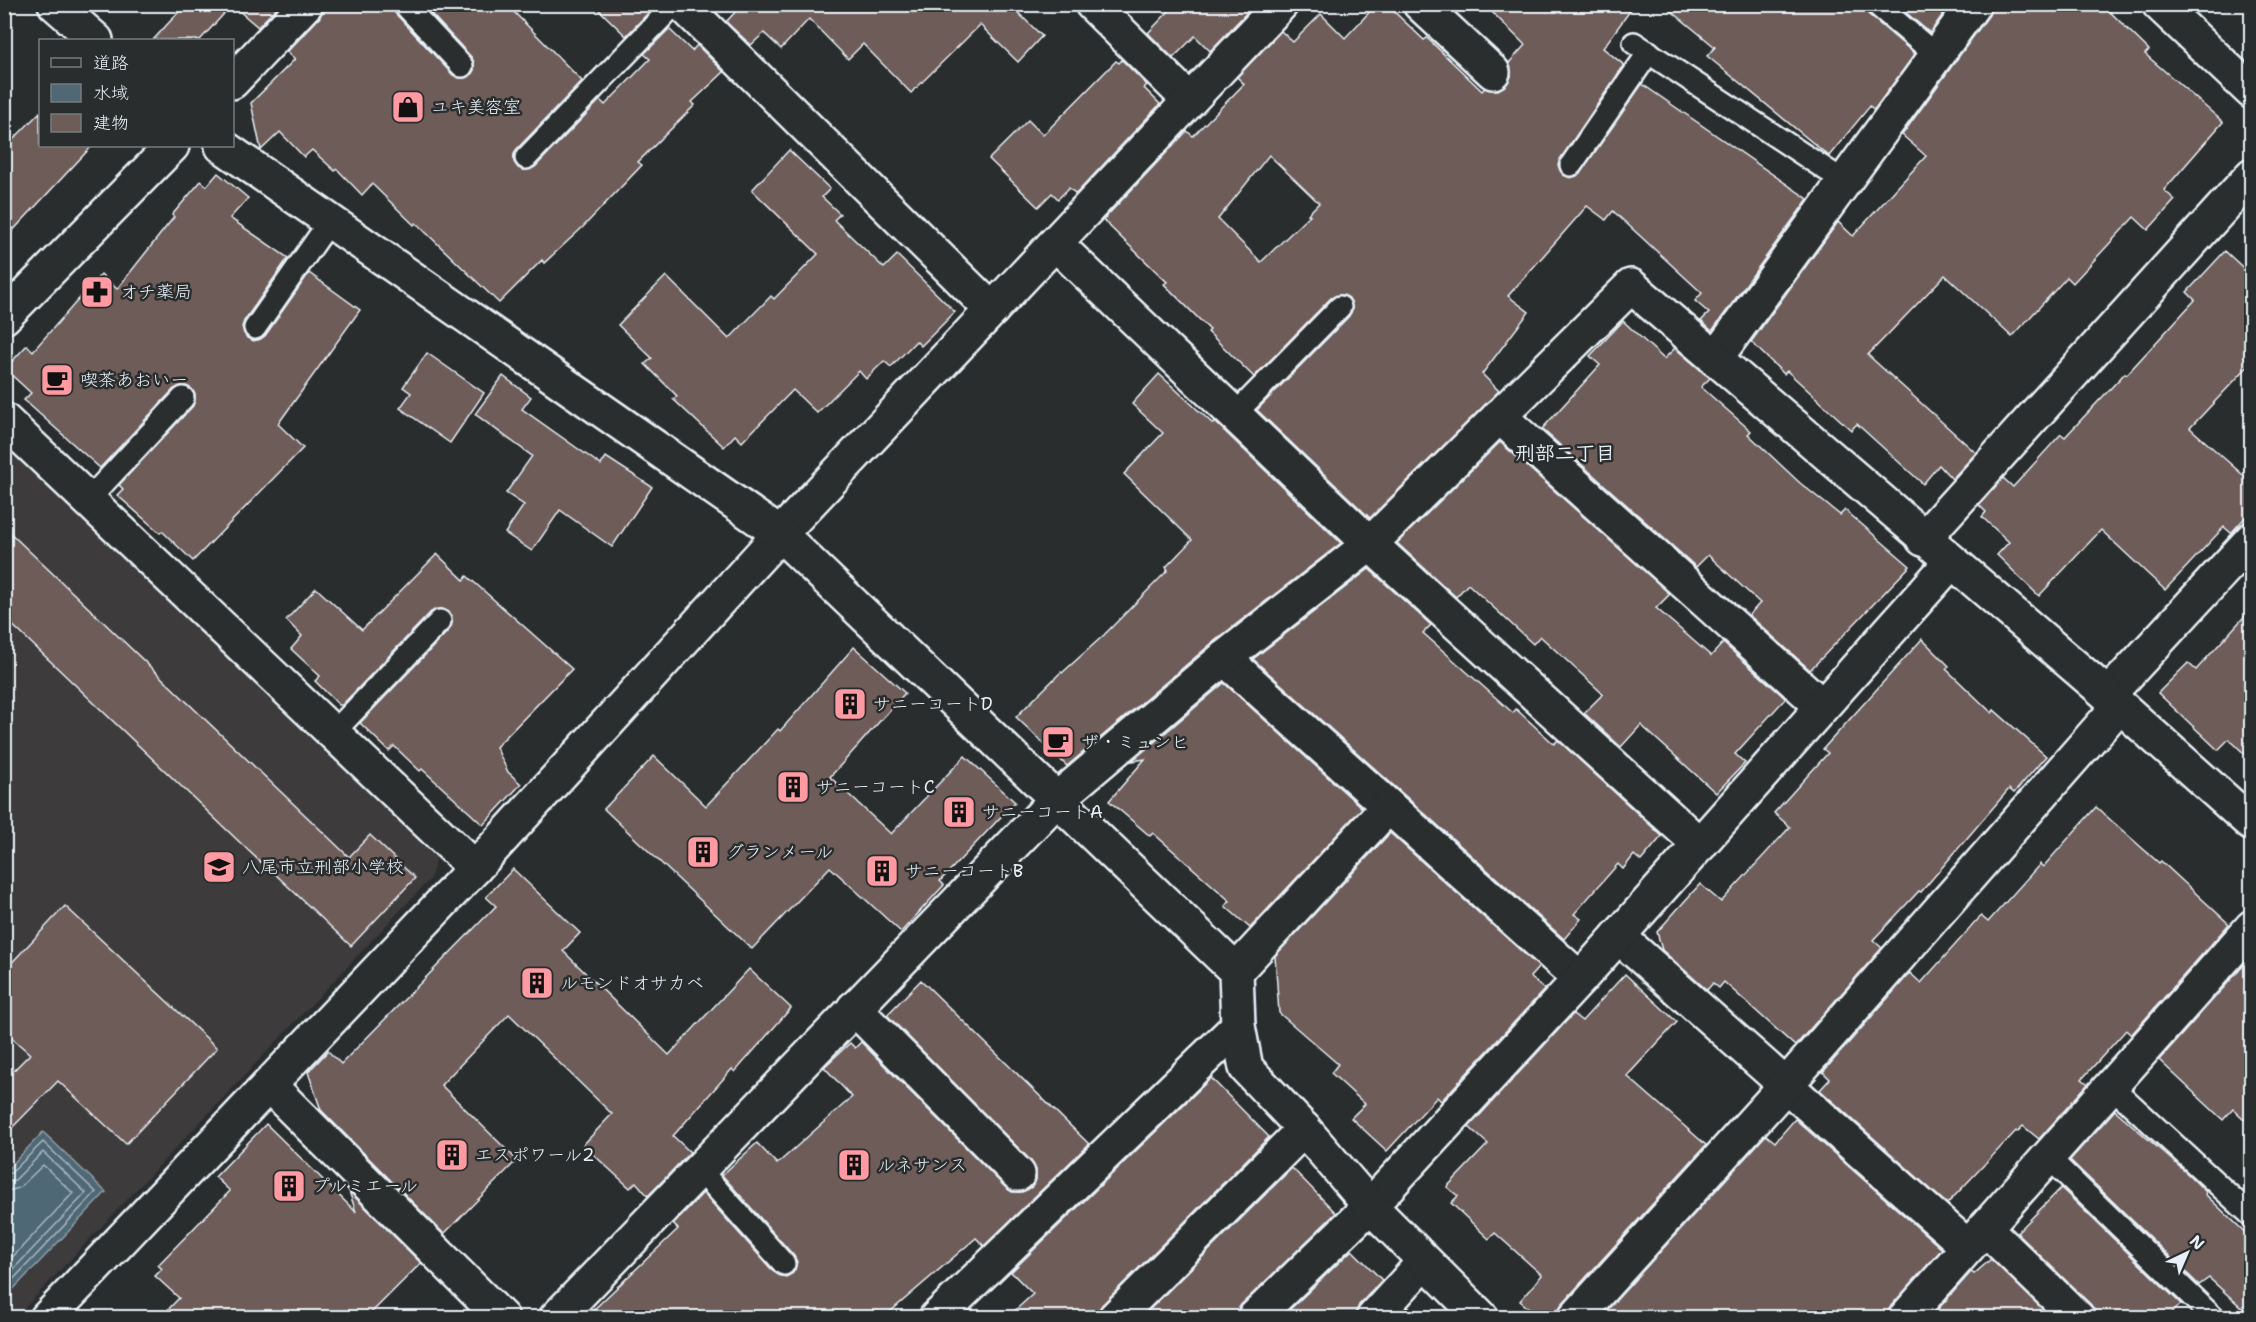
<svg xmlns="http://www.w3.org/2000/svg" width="2256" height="1322" viewBox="0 0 2256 1322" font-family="'Shantell Sans','Klee One',sans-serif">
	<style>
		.built { fill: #3e3b3b }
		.water { fill: #506774; stroke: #8d9ea9; stroke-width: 1.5 }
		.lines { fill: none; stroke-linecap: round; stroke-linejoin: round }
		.shore { stroke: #abbac3; stroke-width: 1.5 }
		.building { fill: #6e5c58; stroke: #e8f1f8; stroke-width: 1.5; fill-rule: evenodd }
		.lane-casing { stroke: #e8f1f8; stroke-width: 26 }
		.street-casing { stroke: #e8f1f8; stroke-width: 38 }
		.secondary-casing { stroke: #e8f1f8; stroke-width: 38 }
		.lane { stroke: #2a2d2e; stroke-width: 21 }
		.street { stroke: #2a2d2e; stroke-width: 33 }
		.secondary { stroke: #2a2d2e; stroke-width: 33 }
		.labels { text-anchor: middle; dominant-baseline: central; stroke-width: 5; stroke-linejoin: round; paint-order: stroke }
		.poi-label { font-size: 18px; fill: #e8f1f8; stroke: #2a2d2e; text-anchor: start }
		.neighbourhood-label { font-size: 20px; font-weight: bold; fill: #e8f1f8; stroke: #2a2d2e }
	</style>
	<rect width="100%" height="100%" fill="#2a2d2e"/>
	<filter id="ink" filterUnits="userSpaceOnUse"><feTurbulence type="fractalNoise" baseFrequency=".0167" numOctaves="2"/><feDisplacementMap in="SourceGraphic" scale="12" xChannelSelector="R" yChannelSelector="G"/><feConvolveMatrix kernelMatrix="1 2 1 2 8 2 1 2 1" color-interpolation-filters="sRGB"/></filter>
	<g filter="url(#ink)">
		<polygon class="built" points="4,440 437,856 430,879 15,1318 4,1317"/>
		<polygon class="water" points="43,1132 106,1192 5,1298 5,1172"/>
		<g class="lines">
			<g class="shore">
				<polyline points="4,1175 11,1173 43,1142 96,1192 4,1289"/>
				<polyline points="4,1183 15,1180 43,1152 86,1193 4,1279"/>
				<polyline points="4,1192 19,1188 43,1165 73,1193 4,1266"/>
			</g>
		</g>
		<g class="building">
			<polygon points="186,4 280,4 258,27 232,5 200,40 153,40"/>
			<polygon points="324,4 392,4 395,13 453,75 464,78 470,76 474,70 474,64 472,58 422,4 506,4 582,81 516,150 514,155 514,162 518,168 523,170 535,167 600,100 605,105 650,59 644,54 669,29 692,51 697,45 724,72 692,102 695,105 638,162 642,165 583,227 544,263 542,260 499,303 416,223 414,225 372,184 362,195 337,169 335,171 312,150 304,157 280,132 261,150 251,103 295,59 287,52 320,17"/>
			<polygon points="593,4 644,4 650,11 626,36"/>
			<polygon points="734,4 1009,4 1042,36 1018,62 980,25 911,93 863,44 848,59 809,19 781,49 764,33 751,45 726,22 738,9"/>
			<polygon points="1162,4 1253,4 1254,5 1210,51 1195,36 1173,58 1148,33 1169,11"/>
			<path d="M1377,4h9l38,36 3,-2 55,53 3,-3 13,2 8,-5 5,-9 -2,-13 16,-18 -41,-41h151l-32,44 21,17 -63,93 -3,7 5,10 8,3 10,-6 61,-88 166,115 -96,132 -11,-10 8,-8 -14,-12 7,-8 -89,-82 -7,9 -19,-14 -79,90 21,16 -47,62 17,17 -129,127 -113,-108 92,-94 3,-6 -3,-12 -6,-3 -12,3 -77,79 -46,-45 2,-2 -46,-46 3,-2 -64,-62 84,-89 6,5 51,-52 -7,-7 44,-46 12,11 28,-28 24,24zM1269,155l50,48 -11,11 2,1 -49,47 -43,-43z"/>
			<polygon points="1663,4 1864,4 1868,14 1915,54 1874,110 1870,106 1829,156 1707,56 1715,47"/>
			<polygon points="1896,4 1950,4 1930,33"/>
			<polygon points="1992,4 2102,4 2149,50 2145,54 2223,122 2164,190 2175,200 2148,230 2134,217 2073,283 2067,277 2012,337 1945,275 1868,355 1976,453 1952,479 1939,465 1923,484 1857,424 1851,430 1787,371 1784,374 1751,342 1838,222 1853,236 1926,156 1902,135 1989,15"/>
			<polygon points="1122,60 1147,85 1144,88 1160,104 1076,194 1069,188 1058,199 1052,193 1038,207 989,159 1028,120 1043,135 1116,61 1119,63"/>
			<polygon points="40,112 40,146 92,146 4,240 4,149"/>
			<polygon points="789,150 830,189 822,197 840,214 834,220 884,268 897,255 955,312 921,346 916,341 891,367 884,361 866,379 859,371 817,413 793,390 742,442 735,435 724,447 673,399 677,396 645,364 652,358 618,325 666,276 729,339 771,296 774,299 818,254 752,190"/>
			<polygon points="218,173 248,198 230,218 288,258 244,321 242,327 247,338 254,341 265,336 309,273 360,310 278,424 303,448 193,561 162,531 160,533 117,495 123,489 119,485 193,406 195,395 192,389 185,386 174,389 100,468 24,400 31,393 5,369 27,345 33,351 101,274 117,289 174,217 172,215 201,181 207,186"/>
			<polygon points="2225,251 2252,276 2252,362 2190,428 2252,483 2252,510 2231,533 2224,527 2165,590 2101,530 2039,596 1997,555 2009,542 1982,517 1986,512 1979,505 2003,478 2013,487 2061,434 2065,437 2125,373 2127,374 2195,300 2187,292"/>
			<polygon points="1623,321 1664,359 1675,348 1710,378 1701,387 1751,431 1748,434 1800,483 1840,515 1845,510 1910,566 1810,670 1749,615 1760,603 1708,555 1696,567 1542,429 1600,365 1590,356"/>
			<polygon points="427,353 484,393 450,443 400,408 411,393 403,387"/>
			<polygon points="1159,374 1213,424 1215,422 1341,543 1212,643 1067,766 1016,717 1061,672 1062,673 1104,635 1168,570 1166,567 1192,540 1124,474 1163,433 1132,404"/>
			<polygon points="503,376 531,397 522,409 601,465 606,457 652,487 612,547 560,510 532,551 505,533 524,505 506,493 532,456 475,414"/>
			<polygon points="1500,442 1670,594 1656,608 1711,656 1723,643 1784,697 1785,699 1735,754 1745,763 1716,793 1641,725 1621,747 1584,713 1603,694 1540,636 1533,644 1468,584 1456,597 1397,543"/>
			<polygon points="4,527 349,857 370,835 415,878 351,946 274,873 273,874 4,617"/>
			<polygon points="437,554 464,580 467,576 572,669 496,747 508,772 521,784 483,825 422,769 420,771 394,746 389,751 360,723 449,630 452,623 449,612 442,609 431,612 342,705 339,705 315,681 320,676 291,649 302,636 286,620 316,588 362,630"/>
			<polygon points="1369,569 1431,625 1423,633 1513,713 1516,709 1554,744 1558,740 1662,836 1641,861 1634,855 1623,869 1618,864 1574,914 1581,919 1564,939 1253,659"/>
			<polygon points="2252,608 2252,761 2229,739 2218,750 2158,693 2188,663 2196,670"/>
			<polygon points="1922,639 1949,666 1946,669 1992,713 1994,710 2046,756 2014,793 2009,789 1921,892 1919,891 1873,940 1882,948 1795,1046 1724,982 1719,988 1713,983 1707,990 1662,950 1657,932 1700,884 1721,902 1790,827 1774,813 1828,753 1823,749"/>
			<polygon points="854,647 905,693 830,777 891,834 965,756 1015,802 940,881 944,885 901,932 830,867 752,949 604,809 654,756 706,806 778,729 780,731"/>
			<polygon points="1224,683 1362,808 1250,928 1225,906 1230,901 1153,833 1150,836 1109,801 1145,759 1132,761"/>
			<polygon points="2096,807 2159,863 2161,861 2229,924 2131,1035 2126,1030 2082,1079 2088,1084 2039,1139 2023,1126 2017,1132 2016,1131 1947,1204 1820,1090 1830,1079 1823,1072 1910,973 1921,983 1981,916 1988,922 2040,864 2043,867"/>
			<polygon points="1390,833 1539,967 1530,977 1545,989 1441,1101 1437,1097 1387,1151 1351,1118 1365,1104 1331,1073 1338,1064 1279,1013 1275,956"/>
			<polygon points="513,869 580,933 563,951 669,1055 749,969 791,1008 735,1072 732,1069 673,1136 690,1152 648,1196 636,1182 630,1188 583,1145 612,1114 509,1014 441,1085 517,1160 444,1234 321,1110 308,1072 328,1051 341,1064 496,906 486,897"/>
			<polygon points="65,906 217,1048 126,1144 58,1081 4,1136 4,1080 30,1054 4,1031 4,971"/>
			<polygon points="2252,956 2252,1126 2233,1109 2223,1120 2159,1060"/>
			<polygon points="1625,974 1677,1022 1627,1076 1706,1145 1561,1305 1557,1317 1539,1317 1520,1301 1542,1275 1495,1233 1489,1239 1451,1203 1458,1196 1447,1187 1488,1144 1469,1127 1573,1014 1582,1021"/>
			<polygon points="921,980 1089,1144 984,1246 976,1238 884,1317 586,1317 678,1229 673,1224 703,1193 774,1272 786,1277 793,1273 797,1262 794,1256 722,1175 757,1143 777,1164 852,1097 824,1067 850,1043 855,1048 861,1042 1005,1187 1012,1192 1022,1192 1032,1187 1036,1180 1036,1170 1031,1161 887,1015"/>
			<polygon points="1211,1078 1269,1137 1102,1305 1097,1317 1008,1317 1033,1294 1011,1272"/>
			<polygon points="2115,1110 2190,1176 2206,1192 2205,1194 2252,1239 2252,1317 2209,1278 2199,1285 2070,1160"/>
			<polygon points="1795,1119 1942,1249 1891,1306 1887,1317 1601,1317 1766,1135 1775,1142"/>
			<polygon points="266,1124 356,1212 349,1191 421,1263 367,1317 161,1317 179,1298 155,1276 162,1269 158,1265 230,1191 215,1177"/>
			<polygon points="1292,1168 1336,1213 1241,1305 1236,1317 1142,1317"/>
			<polygon points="2061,1188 2181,1304 2168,1317 2096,1317 2091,1305 2017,1233"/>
			<polygon points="1352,1250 1382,1280 1359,1305 1355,1317 1282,1317"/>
			<polygon points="1991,1259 2051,1317 1931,1317 1971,1272 1974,1274"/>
			<polygon points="1408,1307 1418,1317 1399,1317"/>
		</g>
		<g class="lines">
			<g class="lane-casing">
				<g id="lane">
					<polyline points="404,4 462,66"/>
					<polyline points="1876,4 1937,56"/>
					<polyline points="1634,43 1845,182"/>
					<polyline points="526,158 675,4"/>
					<polyline points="1571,165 1649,52"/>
					<polyline points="255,328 330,221"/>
					<polyline points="1235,414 1340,307"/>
					<polyline points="88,500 183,398"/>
					<polyline points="333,733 440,621"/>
					<polyline points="2111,1086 2252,1216"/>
					<polyline points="2048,1157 2214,1318"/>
					<polyline points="699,1169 784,1264"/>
				</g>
			</g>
			<g class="street-casing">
				<g id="street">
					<polyline points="682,4 992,310"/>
					<polyline points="1092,4 1189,100"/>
					<polyline points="1420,4 1493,72"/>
					<polyline points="2159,4 2252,92"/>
					<polyline points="232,82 306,4"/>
					<polyline points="1056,244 1370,544 1700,845"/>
					<polyline points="4,317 172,146"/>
					<polyline points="1715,359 1974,4"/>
					<polyline points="1499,416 1822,706"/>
					<polyline points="4,420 475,868"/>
					<polyline points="1923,539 2252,175"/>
					<polyline points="1224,658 1580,979"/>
					<polyline points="2108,695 2252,539"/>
					<polyline points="1618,936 1968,1247"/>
					<polyline points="1236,971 1388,807"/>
					<polyline points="854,1008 1018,1174"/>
					<polyline points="269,1085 502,1318"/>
					<polyline points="1985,1228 2078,1318"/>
					<polyline points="47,1318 475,868 780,534 1281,4"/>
					<polyline points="556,1318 1056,800 1224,658 1370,544 1631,286 2108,695 2252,824"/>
					<polyline points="936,1318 1238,1026"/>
					<polyline points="1115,1318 1304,1129"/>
					<polyline points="1254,1318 1370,1206 1580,979 1951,562"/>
					<polyline points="1373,1318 1424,1262"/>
					<polyline points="1575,1318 1786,1085 2119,706"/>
					<polyline points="1905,1318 2252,927"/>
				</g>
			</g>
			<g class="secondary-casing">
				<g id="secondary">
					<polyline points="55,4 96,40"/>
					<polyline points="222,146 780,534 1236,971 1238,1026 1246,1068 1304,1129 1370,1206 1482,1318"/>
				</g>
			</g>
			<use href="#lane" class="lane"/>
			<use href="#street" class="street"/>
			<use href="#secondary" class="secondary"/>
		</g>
	</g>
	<defs>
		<g id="shop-square" transform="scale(1.725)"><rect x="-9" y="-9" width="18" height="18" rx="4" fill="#ff9aa2" stroke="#2a2d2e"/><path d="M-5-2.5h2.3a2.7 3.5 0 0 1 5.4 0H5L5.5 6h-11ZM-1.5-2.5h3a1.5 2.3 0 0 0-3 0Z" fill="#111"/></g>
		<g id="pharmacy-square" transform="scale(1.725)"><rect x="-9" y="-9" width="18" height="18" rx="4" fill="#ff9aa2" stroke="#2a2d2e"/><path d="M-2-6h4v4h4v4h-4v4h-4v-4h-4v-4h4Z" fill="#111"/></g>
		<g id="cafe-square" transform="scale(1.725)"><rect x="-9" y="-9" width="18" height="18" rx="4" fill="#ff9aa2" stroke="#2a2d2e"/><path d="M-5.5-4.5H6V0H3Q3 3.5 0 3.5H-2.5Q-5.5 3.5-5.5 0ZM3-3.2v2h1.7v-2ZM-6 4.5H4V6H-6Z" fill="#111"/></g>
		<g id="building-square" transform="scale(1.725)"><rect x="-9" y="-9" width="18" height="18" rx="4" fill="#ff9aa2" stroke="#2a2d2e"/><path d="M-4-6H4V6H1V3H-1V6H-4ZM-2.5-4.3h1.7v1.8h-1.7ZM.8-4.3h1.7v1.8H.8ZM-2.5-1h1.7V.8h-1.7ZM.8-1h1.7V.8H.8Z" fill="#111"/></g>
		<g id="school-square" transform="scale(1.725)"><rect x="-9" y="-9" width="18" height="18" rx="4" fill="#ff9aa2" stroke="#2a2d2e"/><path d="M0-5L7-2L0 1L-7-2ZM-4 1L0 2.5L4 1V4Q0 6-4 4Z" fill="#111"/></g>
	</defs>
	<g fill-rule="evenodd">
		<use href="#shop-square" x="408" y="107"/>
		<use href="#pharmacy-square" x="97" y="292"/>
		<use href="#cafe-square" x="57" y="380"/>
		<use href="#building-square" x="850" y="704"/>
		<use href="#cafe-square" x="1058" y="742"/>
		<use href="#building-square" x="793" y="787"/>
		<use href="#building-square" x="959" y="812"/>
		<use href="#building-square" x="703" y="852"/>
		<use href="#school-square" x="219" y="867"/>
		<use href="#building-square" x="882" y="871"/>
		<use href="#building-square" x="537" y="983"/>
		<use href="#building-square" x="452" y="1155"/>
		<use href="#building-square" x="854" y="1165"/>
		<use href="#building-square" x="289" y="1186"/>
	</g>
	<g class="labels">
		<g class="poi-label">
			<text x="431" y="107">ユキ美容室</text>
			<text x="120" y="292">オチ薬局</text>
			<text x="80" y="380">喫茶あおいー</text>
			<text x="873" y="704">サニーコートD</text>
			<text x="1081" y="742">ザ・ミュンヒ</text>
			<text x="816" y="787">サニーコートC</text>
			<text x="982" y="812">サニーコートA</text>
			<text x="726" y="852">グランメール</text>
			<text x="242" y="867">八尾市立刑部小学校</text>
			<text x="905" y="871">サニーコートB</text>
			<text x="560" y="983">ルモンドオサカベ</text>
			<text x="475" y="1155">エスポワール2</text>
			<text x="877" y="1165">ルネサンス</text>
			<text x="312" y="1186">プルミエール</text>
		</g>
		<g class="neighbourhood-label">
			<text x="1565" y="453">刑部二丁目</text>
		</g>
	</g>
	<rect width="2256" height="1322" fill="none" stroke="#2a2d2e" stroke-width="24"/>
	<rect x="12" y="12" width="2232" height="1298" fill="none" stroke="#e8f1f8" stroke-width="2" filter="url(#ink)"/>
	<rect x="39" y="39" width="195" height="108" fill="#2a2d2e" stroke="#767b7f" stroke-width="1.5"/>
	<rect x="51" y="58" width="30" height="9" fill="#2a2d2e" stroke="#767b7f" stroke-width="1.5"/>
	<text x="93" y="69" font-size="18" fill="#e8f1f8">道路</text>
	<rect x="51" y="84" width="30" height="18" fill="#506774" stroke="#767b7f" stroke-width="1.5"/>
	<text x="93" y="99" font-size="18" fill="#e8f1f8">水域</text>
	<rect x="51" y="114" width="30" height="18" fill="#6e5c58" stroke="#767b7f" stroke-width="1.5"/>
	<text x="93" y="129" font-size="18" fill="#e8f1f8">建物</text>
	<g transform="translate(2187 1253) rotate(44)" stroke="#2a2d2e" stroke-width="4.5" paint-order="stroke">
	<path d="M0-4.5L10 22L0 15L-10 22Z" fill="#e8f1f8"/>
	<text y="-9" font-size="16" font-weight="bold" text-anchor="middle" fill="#e8f1f8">N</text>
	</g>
</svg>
